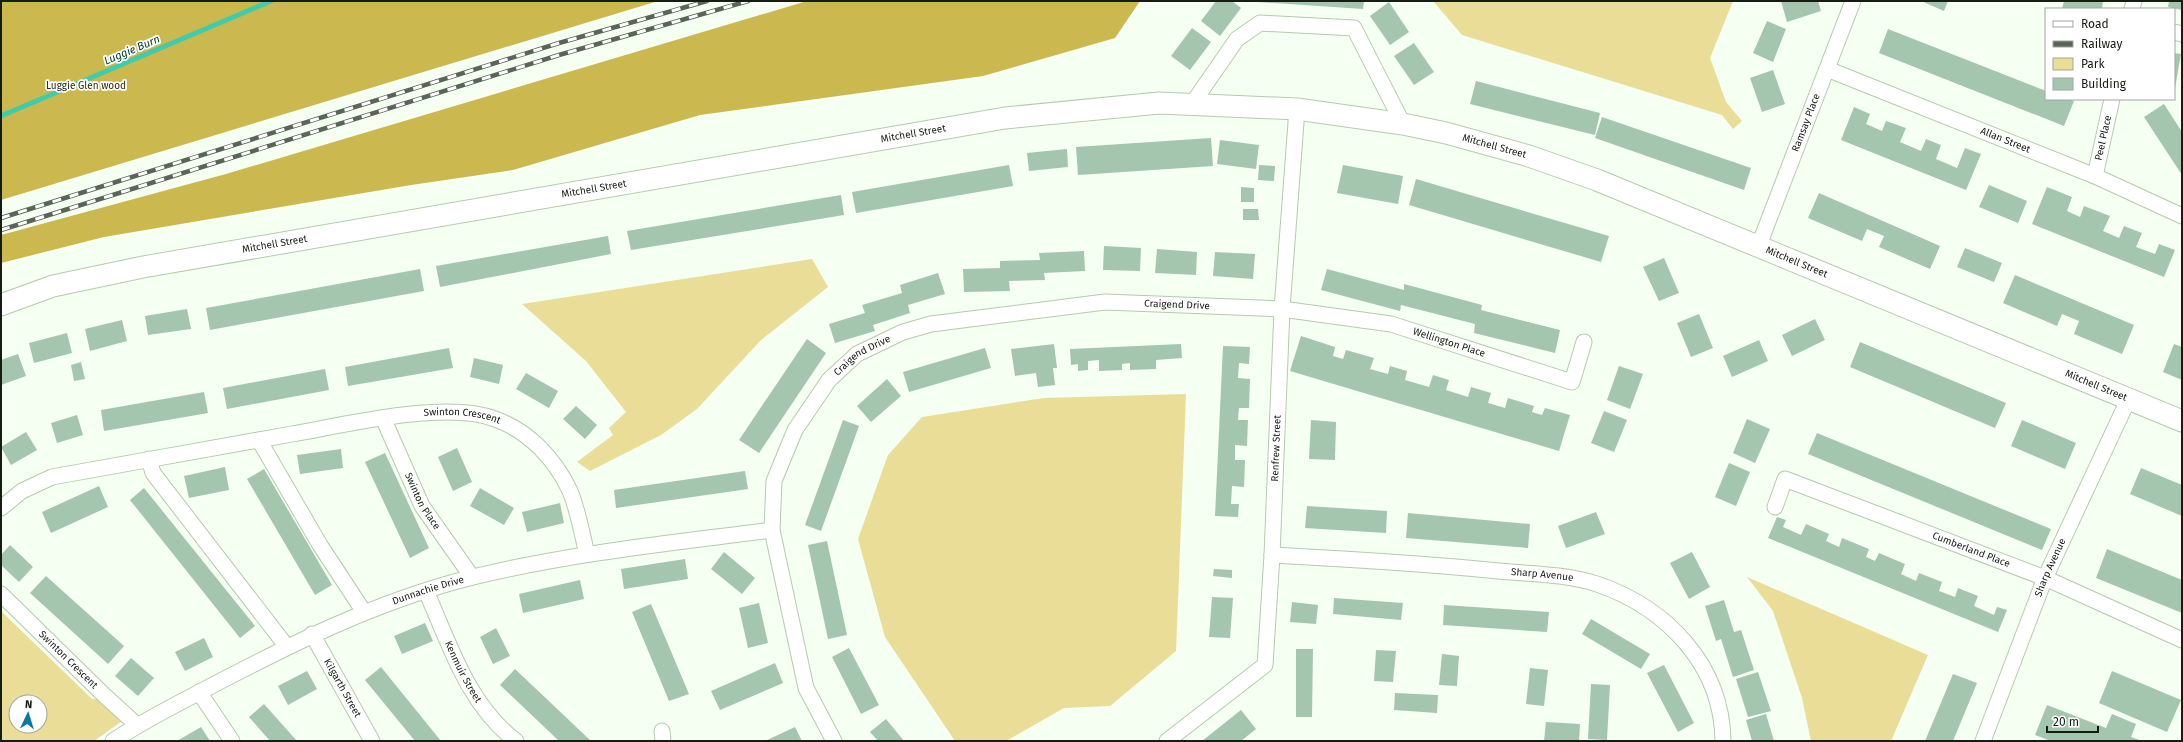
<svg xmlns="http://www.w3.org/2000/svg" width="2183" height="742" viewBox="0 0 2183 742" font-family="'Fira Sans',sans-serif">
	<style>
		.green { fill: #e9dd97; fill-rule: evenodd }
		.forest { fill: #cbb84e }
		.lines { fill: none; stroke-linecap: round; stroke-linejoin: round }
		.stream { stroke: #3fccac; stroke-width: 5 }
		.building { fill: #a4c6af }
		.street-casing { stroke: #b5cbac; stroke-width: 17 }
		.secondary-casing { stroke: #b5cbac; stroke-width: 23 }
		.street { stroke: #fff; stroke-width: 15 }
		.secondary { stroke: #fff; stroke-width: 21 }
		.rail-casing { stroke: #5b6458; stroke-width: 4.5 }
		.rail { stroke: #fff; stroke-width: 3; stroke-dasharray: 9; stroke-linecap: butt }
		.labels { text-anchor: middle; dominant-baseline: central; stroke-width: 3.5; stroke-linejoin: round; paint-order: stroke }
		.park-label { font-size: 10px; fill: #2e2a18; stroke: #fff }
		.street-label { font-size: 10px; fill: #151d12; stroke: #fff }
		.water-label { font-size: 11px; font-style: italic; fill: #004033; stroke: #fff }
	</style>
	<rect width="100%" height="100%" fill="#f5fff2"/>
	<g class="green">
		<polygon points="1433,1 1733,1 1710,58 1726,102 1742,121 1733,129 1722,115 1462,35"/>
		<polygon points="812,259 828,287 761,340 697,409 661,435 590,471 577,462 613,435 609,428 626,412 586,361 522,304"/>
		<polygon points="1186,394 1176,651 1110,706 1064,708 1006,741 955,741 885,637 858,539 888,455 922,417 1044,398"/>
		<polygon points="1747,577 1928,655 1891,741 1811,741 1802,698 1773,611"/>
		<path d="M1,611l91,88 9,-1 21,23 -28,20h-93zM16,702h24v24h-24z"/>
	</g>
	<g class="forest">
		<polygon points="1,1 658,1 1,200"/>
		<polygon points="807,1 1140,1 1115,38 983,76 700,115 513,170 411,185 104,237 1,263 1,235 226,174"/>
	</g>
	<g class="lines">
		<polyline class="stream" points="1,116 271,1"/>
	</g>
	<g class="building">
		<polygon points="1216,1 1232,1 1241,8 1220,36 1201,21"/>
		<polygon points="1242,1 1364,1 1363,9"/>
		<polygon points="1781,1 1818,1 1821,11 1787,22"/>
		<polygon points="1921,1 1948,1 1944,11"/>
		<polygon points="2064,1 2103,1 2102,9 2062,9"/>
		<polygon points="2169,1 2182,1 2182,10 2168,7"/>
		<polygon points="1389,2 1409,32 1390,45 1370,16"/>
		<polygon points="1767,21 1786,29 1773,62 1753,53"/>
		<polygon points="1192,28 1211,42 1190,70 1171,56"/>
		<polygon points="1888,29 2046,91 2046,99 2067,99 2074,101 2064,126 1879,53"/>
		<polygon points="1414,43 1434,72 1414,85 1394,56"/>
		<polygon points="2174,53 2181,54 2175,88 2174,88"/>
		<polygon points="1773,70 1785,104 1762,112 1750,78"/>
		<polygon points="1476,81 1600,113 1595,135 1470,104"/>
		<polygon points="2164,104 2182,132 2182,175 2144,117"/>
		<polygon points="1854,107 1870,114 1866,124 1882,131 1886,121 1906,128 1900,142 1921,151 1926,139 1941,145 1936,159 1957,168 1965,148 1981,154 1966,190 1841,140"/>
		<polygon points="1602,117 1751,168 1744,190 1595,138"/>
		<polygon points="1211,138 1213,166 1078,175 1076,147"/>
		<polygon points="1220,140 1259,145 1256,169 1217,164"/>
		<polygon points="1067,149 1068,167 1029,171 1027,153"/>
		<polygon points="1009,165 1013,186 856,213 852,192"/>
		<polygon points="1259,165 1275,166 1274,181 1258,180"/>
		<polygon points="1343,165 1403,176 1398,204 1337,193"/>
		<polygon points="1416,179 1609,236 1601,262 1409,205"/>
		<polygon points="1989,185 2027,201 2018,223 1979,207"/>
		<polygon points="1241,187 1254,188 1254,202 1241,202"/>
		<polygon points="2047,187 2072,197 2067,211 2080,217 2084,206 2110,216 2103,231 2119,238 2124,226 2142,233 2136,247 2155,254 2159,244 2175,250 2164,277 2032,224"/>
		<polygon points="1819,193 1940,246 1930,269 1879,247 1884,236 1867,229 1862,241 1808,218"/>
		<polygon points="841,195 844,215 631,250 627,231"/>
		<polygon points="1243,209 1258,209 1259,220 1243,220"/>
		<polygon points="608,236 611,254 440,287 436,266"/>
		<polygon points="1104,246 1141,248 1140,271 1103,270"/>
		<polygon points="1965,248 2002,263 1994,282 1957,267"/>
		<polygon points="1157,249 1197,252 1196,275 1155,273"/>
		<polygon points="1084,251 1085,271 1044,273 1045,280 1009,281 1010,291 964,292 963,269 1000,268 1000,261 1040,260 1039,253"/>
		<polygon points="1215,252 1255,254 1253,279 1213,276"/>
		<polygon points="1664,258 1679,293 1659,301 1643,267"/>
		<polygon points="420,269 424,291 210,330 206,308"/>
		<polygon points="1327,269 1404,290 1404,284 1482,305 1481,310 1560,330 1555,353 1474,333 1475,324 1401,305 1400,311 1321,290"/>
		<polygon points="938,273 945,294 908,305 910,313 873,325 875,331 835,343 829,324 865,313 862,305 902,293 900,285"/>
		<polygon points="2015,275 2134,325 2122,354 2074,334 2079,321 2062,314 2057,326 2003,303"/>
		<polygon points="187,309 191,329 148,335 145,316"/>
		<polygon points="1699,314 1713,348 1691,357 1677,323"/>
		<polygon points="1815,319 1825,340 1792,356 1782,335"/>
		<polygon points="122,320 127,341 90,351 85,329"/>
		<polygon points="67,333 72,353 34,363 29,343"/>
		<polygon points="1301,336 1335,347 1333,356 1343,359 1346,350 1374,358 1370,369 1388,374 1390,366 1407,371 1405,380 1429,387 1433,375 1449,380 1446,390 1468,397 1471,387 1491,393 1488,403 1505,408 1508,398 1534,406 1532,412 1542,415 1545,408 1570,415 1559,451 1290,371"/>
		<polygon points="807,339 826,353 759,453 739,440"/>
		<polygon points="1759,340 1768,361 1732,377 1723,356"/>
		<polygon points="1860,342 2006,403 1995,428 1850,367"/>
		<polygon points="1054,344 1057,368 1053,368 1055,385 1038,387 1036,373 1015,376 1011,349"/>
		<polygon points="1181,344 1182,358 1156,360 1156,369 1130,370 1130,363 1122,364 1122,370 1099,371 1099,360 1088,361 1088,370 1078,371 1078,364 1071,365 1070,349"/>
		<polygon points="2174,344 2182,347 2182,380 2163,372"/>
		<polygon points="1223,346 1250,347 1249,364 1239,363 1238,378 1250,379 1249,408 1239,408 1238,420 1248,420 1247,446 1235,445 1235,460 1245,460 1244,487 1232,486 1231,504 1239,504 1238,517 1215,516"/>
		<polygon points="449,348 453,368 348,386 345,367"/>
		<polygon points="985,348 991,368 909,392 903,372"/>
		<polygon points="18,354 26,376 1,385 1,360"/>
		<polygon points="474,358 503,365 499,384 470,377"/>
		<polygon points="81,362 85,379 74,381 71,365"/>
		<polygon points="1619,366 1643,374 1630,409 1607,400"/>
		<polygon points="325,369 329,390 227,409 223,388"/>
		<polygon points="526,373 558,391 549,408 516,389"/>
		<polygon points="887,379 901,396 871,422 857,406"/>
		<polygon points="204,392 208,413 104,431 101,410"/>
		<polygon points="576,406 597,425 585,439 563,419"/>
		<polygon points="1604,411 1627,420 1614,452 1591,443"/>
		<polygon points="77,415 83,435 57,443 51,423"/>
		<polygon points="1747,419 1770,429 1755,463 1733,453"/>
		<polygon points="843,420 859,426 821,531 805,525"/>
		<polygon points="1311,420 1336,422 1335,460 1309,459"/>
		<polygon points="2022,420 2076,443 2065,469 2011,446"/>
		<polygon points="26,432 37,450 11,465 1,447"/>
		<polygon points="1817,433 2051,529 2042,550 1808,454"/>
		<polygon points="457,448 472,482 453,491 438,457"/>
		<polygon points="341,449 343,468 300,474 297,455"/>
		<polygon points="385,453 429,548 410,558 365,462"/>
		<polygon points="1729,463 1750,472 1736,506 1715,497"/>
		<polygon points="225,467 229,490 189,498 184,476"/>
		<polygon points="2141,468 2182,485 2182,516 2130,494"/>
		<polygon points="264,469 332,585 315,595 247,479"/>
		<polygon points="745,471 748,489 616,508 614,490"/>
		<polygon points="99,486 108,507 51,533 42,512"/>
		<polygon points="144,488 255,626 240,638 130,500"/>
		<polygon points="480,488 514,508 504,525 470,506"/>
		<polygon points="560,503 564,523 527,532 522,512"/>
		<polygon points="1307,506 1387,511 1386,533 1305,528"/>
		<polygon points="1596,512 1605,534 1566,548 1558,526"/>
		<polygon points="1408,513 1530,524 1528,548 1406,538"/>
		<polygon points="1777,517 1786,520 1783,527 1801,535 1806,524 1829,534 1826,541 1839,547 1842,538 1869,549 1866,557 1875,561 1879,553 1905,564 1901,574 1916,581 1919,573 1942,582 1939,591 1955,597 1958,588 1978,596 1974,606 1994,615 1997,607 2007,610 1998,632 1768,538"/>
		<polygon points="827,541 847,635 828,639 808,545"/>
		<polygon points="10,545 33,567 19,582 1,565 1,555"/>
		<polygon points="2107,549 2182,580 2182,613 2096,578"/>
		<polygon points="724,552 755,578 742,594 711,569"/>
		<polygon points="1692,552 1710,587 1689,599 1670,563"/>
		<polygon points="685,559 688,579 624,589 621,569"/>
		<polygon points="1214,569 1232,570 1232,578 1213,576"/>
		<polygon points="46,576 124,646 108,664 30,593"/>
		<polygon points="580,580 584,599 523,613 519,594"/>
		<polygon points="1212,597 1233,598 1230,638 1209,637"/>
		<polygon points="1334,598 1403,603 1401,620 1333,614"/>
		<polygon points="1724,600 1734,632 1741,630 1754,670 1733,677 1721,639 1716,641 1705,606"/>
		<polygon points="1292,602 1318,605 1316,624 1290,622"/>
		<polygon points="759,603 768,643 748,648 739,608"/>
		<polygon points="651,604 689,694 669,701 632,612"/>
		<polygon points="1444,605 1549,612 1547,632 1443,625"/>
		<polygon points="1591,619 1650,654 1641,669 1582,634"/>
		<polygon points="425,623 433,641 402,654 394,636"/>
		<polygon points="496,628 510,656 493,664 480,637"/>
		<polygon points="204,638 213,657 185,671 175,652"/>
		<polygon points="849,648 879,705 861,714 832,657"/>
		<polygon points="1296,649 1313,649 1312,717 1296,717"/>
		<polygon points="1376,650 1396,651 1393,682 1374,681"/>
		<polygon points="1442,654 1459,656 1457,686 1439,685"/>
		<polygon points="131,658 154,678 138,696 115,676"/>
		<polygon points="775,663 783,683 720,710 711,691"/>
		<polygon points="1664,665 1694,723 1678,732 1647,673"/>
		<polygon points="381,667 441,741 415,741 365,680"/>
		<polygon points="1530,668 1548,670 1544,706 1526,704"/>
		<polygon points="515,669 591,741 559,741 500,685"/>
		<polygon points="307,671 317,689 288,705 278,686"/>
		<polygon points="2112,671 2181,700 2167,732 2099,703"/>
		<polygon points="1758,672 1771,711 1748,717 1736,679"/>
		<polygon points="1953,674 1977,683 1953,741 1925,741"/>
		<polygon points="1591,684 1610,685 1607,740 1588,739"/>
		<polygon points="1395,693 1438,695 1437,713 1394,710"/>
		<polygon points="264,704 297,741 270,741 249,717"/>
		<polygon points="2047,705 2106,728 2112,714 2136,724 2131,737 2142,741 2051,741 2035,735"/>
		<polygon points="1241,710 1256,729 1241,741 1202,741"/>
		<polygon points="1766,714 1774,741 1752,741 1746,720"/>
		<polygon points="886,719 904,741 878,741 870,732"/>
		<polygon points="1546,722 1580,724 1579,741 1544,741"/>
		<polygon points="201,727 210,741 177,741"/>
		<polygon points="795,727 802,741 765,741"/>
	</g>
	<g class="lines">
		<g class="street-casing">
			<g id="street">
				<polyline points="2132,9 2134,1"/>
				<polyline points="2174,32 2182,34"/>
				<path id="s1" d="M1827,69l268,107 87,40"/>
				<polyline points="1192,104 1237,39 1260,23 1354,28 1403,124"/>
				<path id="s2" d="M2095,176l17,-77"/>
				<path id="s3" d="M1759,245l94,-244"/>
				<path id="s4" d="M383,418l39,88 50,71"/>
				<polyline points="259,440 320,545 364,612"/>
				<polyline points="149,459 153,473 287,647"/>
				<path id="s5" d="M1775,507l10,-28 260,99 137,62"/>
				<path id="s6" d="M1,508l21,-17 30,-14c80,-15 160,-29 240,-43 53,-9 153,-34 203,-15 34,12 60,40 75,72 8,19 12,43 17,63"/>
				<path id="s7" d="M1272,555c76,4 151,8 226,16 33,3 68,3 99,13 70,24 125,81 126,157"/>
				<path id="s8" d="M426,591c24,54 42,114 90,150"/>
				<path id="s9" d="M1,594l104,102 32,29"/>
				<path id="s10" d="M312,634l60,107"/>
				<polyline points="199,692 232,741"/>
				<polyline points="662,731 663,741"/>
				<path id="s11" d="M113,741c27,-18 56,-33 85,-48 89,-47 178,-92 275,-116 98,-24 199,-34 299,-47"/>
				<path id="s12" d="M834,741l-28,-53 -34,-158 2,-49 21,-51 34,-50 28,-26 46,-22 28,-8 174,-22 177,7 109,15 181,58 12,-40"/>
				<path id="s13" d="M1167,741l98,-76 7,-110 10,-246 15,-200"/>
				<path id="s14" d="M1983,741l62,-163 84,-180"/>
			</g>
		</g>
		<g class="secondary-casing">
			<g id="secondary">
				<path id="s15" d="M1,305l52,-19 90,-19 862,-149 154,-15 138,6 106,15 43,9 83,23 68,24 585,241"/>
			</g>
		</g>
		<use href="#street" class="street"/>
		<use href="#secondary" class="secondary"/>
		<g class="rail-casing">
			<g id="rail">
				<polyline points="1,218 559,43 707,1"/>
				<polyline points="1,230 559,55 748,1"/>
			</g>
		</g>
		<use href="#rail" class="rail"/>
	</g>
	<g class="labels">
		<g class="park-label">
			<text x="86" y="86">Luggie Glen wood</text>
		</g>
		<g class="street-label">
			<text stroke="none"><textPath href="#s3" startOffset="131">Ramsay Place</textPath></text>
			<text stroke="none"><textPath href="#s15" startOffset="929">Mitchell Street</textPath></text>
			<text stroke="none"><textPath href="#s2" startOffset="39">Peel Place</textPath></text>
			<text stroke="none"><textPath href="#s1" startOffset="192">Allan Street</textPath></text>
			<text stroke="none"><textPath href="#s15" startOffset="1516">Mitchell Street</textPath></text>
			<text stroke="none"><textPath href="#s15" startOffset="605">Mitchell Street</textPath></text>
			<text stroke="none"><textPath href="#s15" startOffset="281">Mitchell Street</textPath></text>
			<text stroke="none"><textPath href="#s15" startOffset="1840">Mitchell Street</textPath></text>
			<text stroke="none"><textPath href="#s12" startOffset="752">Craigend Drive</textPath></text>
			<text stroke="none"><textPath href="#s12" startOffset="1028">Wellington Place</textPath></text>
			<text stroke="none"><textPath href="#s12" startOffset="428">Craigend Drive</textPath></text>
			<text stroke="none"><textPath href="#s15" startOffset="2164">Mitchell Street</textPath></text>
			<text stroke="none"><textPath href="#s6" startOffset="476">Swinton Crescent</textPath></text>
			<text stroke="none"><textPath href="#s13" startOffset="341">Renfrew Street</textPath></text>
			<text stroke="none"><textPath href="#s4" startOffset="92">Swinton Place</textPath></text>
			<text stroke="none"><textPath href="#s5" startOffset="229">Cumberland Place</textPath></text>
			<text stroke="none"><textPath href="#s14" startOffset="186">Sharp Avenue</textPath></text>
			<text stroke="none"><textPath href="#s7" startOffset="271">Sharp Avenue</textPath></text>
			<text stroke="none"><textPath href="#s11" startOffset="350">Dunnachie Drive</textPath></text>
			<text stroke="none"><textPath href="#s9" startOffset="94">Swinton Crescent</textPath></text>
			<text stroke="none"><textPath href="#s8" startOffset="89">Kenmuir Street</textPath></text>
			<text stroke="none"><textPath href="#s10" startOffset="62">Kilgarth Street</textPath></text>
		</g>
		<g class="water-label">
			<text transform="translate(132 50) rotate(-23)">Luggie Burn</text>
		</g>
	</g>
	<rect width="2183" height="742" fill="none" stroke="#151d12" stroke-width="4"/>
	<rect x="2045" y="8" width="130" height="92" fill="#ffffff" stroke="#a1a5a0"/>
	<rect x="2053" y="21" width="20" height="6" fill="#ffffff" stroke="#a1a5a0"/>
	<text x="2081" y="28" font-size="12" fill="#151d12">Road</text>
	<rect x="2053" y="41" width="20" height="6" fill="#5b6458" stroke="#a1a5a0"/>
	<text x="2081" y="48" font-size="12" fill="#151d12">Railway</text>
	<rect x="2053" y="58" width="20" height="12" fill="#e9dd97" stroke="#a1a5a0"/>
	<text x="2081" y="68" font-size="12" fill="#151d12">Park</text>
	<rect x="2053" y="78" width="20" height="12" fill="#a4c6af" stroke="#a1a5a0"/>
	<text x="2081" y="88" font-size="12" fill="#151d12">Building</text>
	<g transform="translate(28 714) rotate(4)"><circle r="19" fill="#ffffff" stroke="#a1a5a0"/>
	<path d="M0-3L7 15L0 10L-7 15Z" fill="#0179a1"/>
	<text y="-6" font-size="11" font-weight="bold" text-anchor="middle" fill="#151d12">N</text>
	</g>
	<path d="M2047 726v6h51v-6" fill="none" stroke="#151d12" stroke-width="2"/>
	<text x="2053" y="726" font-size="12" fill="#151d12" stroke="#ffffff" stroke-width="3" paint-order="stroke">20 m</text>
</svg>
